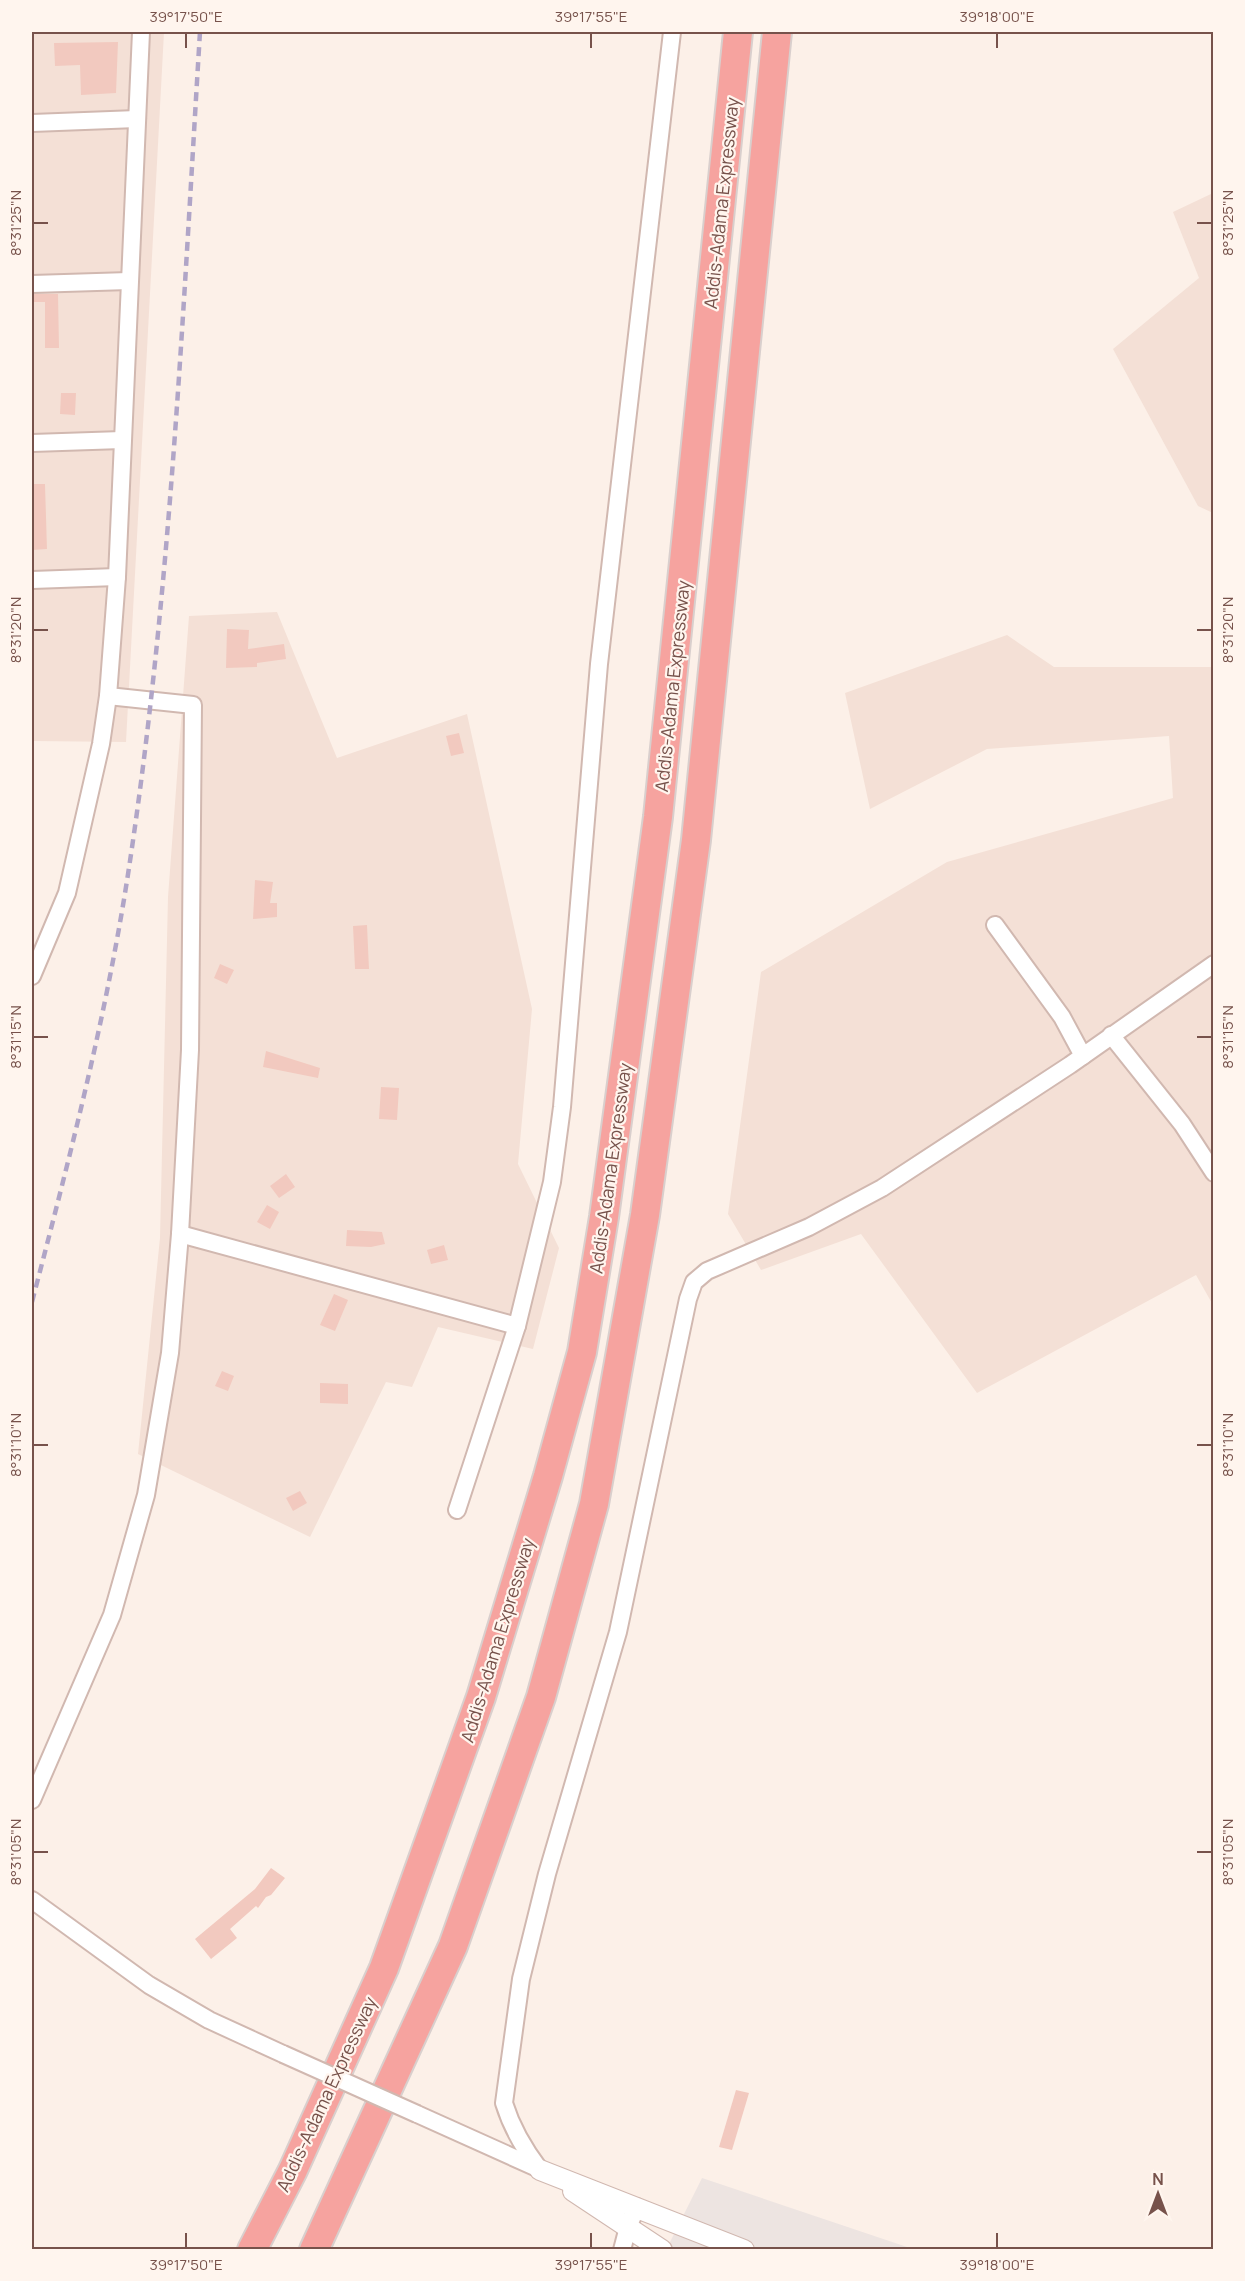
<svg xmlns="http://www.w3.org/2000/svg" width="1245" height="2281" viewBox="0 0 1245 2281" font-family="Manrope,sans-serif">
	<style>
		.residential { fill: #f4e0d6 }
		.industrial { fill: #ede4e1 }
		.building { fill: #f2c9bf }
		.lines { fill: none; stroke-linecap: round; stroke-linejoin: round }
		.minor-casing { stroke: #d1b8b0; stroke-width: 20 }
		.tertiary-casing { stroke: #d1b8b0; stroke-width: 22 }
		.motorway-casing { stroke: #d9cfcd; stroke-width: 32 }
		.minor { stroke: #fff; stroke-width: 16 }
		.tertiary { stroke: #fff; stroke-width: 20 }
		.motorway { stroke: #f6a39f; stroke-width: 28 }
		.rail { stroke: #b0a5c7; stroke-width: 4.5; stroke-dasharray: 9 6; stroke-linecap: butt }
		.minor-bridge-casing { stroke: #d1b8b0; stroke-width: 20; stroke-linecap: butt }
		.minor-bridge { stroke: #fff; stroke-width: 16 }
		.ticks { fill: none; stroke: #77524b; stroke-width: 2 }
		.labels { text-anchor: middle; dominant-baseline: central; stroke-width: 4.5; stroke-linejoin: round; paint-order: stroke }
		.street-label { font-size: 18px; fill: #77524b; stroke: #fff5ee }
		.neatline { fill: none; stroke: #77524b; stroke-width: 2 }
		.ticks-label { font-size: 15px; text-anchor: middle; fill: #77524b }
	</style>
	<rect width="100%" height="100%" fill="#fcf0e8"/>
	<g class="residential">
		<polygon points="32,32 164,32 126,742 32,741"/>
		<polygon points="1213,193 1213,513 1198,506 1113,349 1199,278 1173,212"/>
		<polygon points="277,612 337,758 467,714 532,1009 518,1164 559,1248 533,1349 438,1327 412,1387 386,1382 310,1537 138,1454 160,1238 168,897 189,616"/>
		<polygon points="1007,635 1054,667 1213,667 1213,1305 1196,1275 977,1393 861,1234 761,1270 728,1214 761,972 947,862 1173,798 1169,736 987,749 870,809 845,693"/>
	</g>
	<polygon class="industrial" points="702,2178 913,2249 666,2250"/>
	<g class="building">
		<polygon points="118,42 116,93 81,95 80,65 55,66 54,43"/>
		<polygon points="32,294 58,294 59,348 45,348 45,302 32,302"/>
		<polygon points="61,393 76,393 75,415 60,414"/>
		<polygon points="32,484 45,484 47,549 32,550"/>
		<polygon points="227,629 249,630 248,649 284,644 286,659 257,663 257,667 226,668"/>
		<polygon points="459,733 464,753 451,756 446,736"/>
		<polygon points="255,880 273,882 270,903 277,903 277,917 253,919"/>
		<polygon points="367,925 369,969 355,969 353,926"/>
		<polygon points="220,964 234,970 227,984 214,978"/>
		<polygon points="266,1051 320,1068 318,1078 263,1067"/>
		<polygon points="381,1087 399,1088 397,1120 379,1119"/>
		<polygon points="286,1174 295,1187 279,1198 270,1186"/>
		<polygon points="267,1205 279,1212 270,1229 257,1222"/>
		<polygon points="347,1230 382,1232 385,1244 371,1247 346,1246"/>
		<polygon points="444,1245 448,1260 431,1264 427,1250"/>
		<polygon points="334,1294 348,1300 335,1331 320,1325"/>
		<polygon points="222,1371 234,1376 228,1391 215,1386"/>
		<polygon points="320,1383 348,1384 348,1404 320,1403"/>
		<polygon points="300,1491 307,1503 293,1511 286,1498"/>
		<polygon points="271,1868 285,1878 271,1895 266,1897 258,1908 256,1906 230,1929 237,1938 211,1959 195,1939 255,1889"/>
		<polygon points="736,2090 749,2093 732,2150 719,2147"/>
	</g>
	<g class="lines">
		<g class="minor-casing">
			<g id="minor">
				<polyline points="32,123 137,119"/>
				<polyline points="32,284 129,281"/>
				<polyline points="32,443 122,440"/>
				<polyline points="32,580 117,577"/>
				<polyline points="995,925 1062,1017 1083,1056"/>
				<polyline points="32,976 67,893 101,744 108,696 117,577 141,32"/>
				<polyline points="1111,1035 1182,1124 1214,1173"/>
				<polyline points="180,1234 517,1326"/>
				<polyline points="457,1510 517,1326 552,1182 562,1107 599,664 672,32"/>
				<polyline points="32,1800 112,1615 146,1495 170,1353 180,1234 190,1050 193,705 108,696"/>
				<polyline points="32,1900 149,1985 209,2020 283,2054"/>
				<polyline points="417,2114 537,2168"/>
				<path d="M540,2170c-16,-21 -28,-41 -36,-67l17,-124 26,-105 71,-242 70,-333 6,-17 13,-11 102,-44 73,-39 188,-123 144,-101"/>
				<polyline points="622,2250 628,2227 637,2207"/>
			</g>
		</g>
		<g class="tertiary-casing">
			<g id="tertiary">
				<polyline points="540,2170 744,2250"/>
				<polyline points="573,2191 662,2250"/>
			</g>
		</g>
		<g class="motorway-casing">
			<g id="motorway">
				<polyline points="252,2250 293,2170 384,1968 481,1697 548,1476 582,1352 604,1217 658,817 738,32"/>
				<polyline points="314,2250 453,1946 541,1697 594,1504 645,1215 696,840 777,32"/>
			</g>
		</g>
		<use href="#minor" class="minor"/>
		<use href="#tertiary" class="tertiary"/>
		<use href="#motorway" class="motorway"/>
		<path class="rail" d="M32,1302c38,-146 76,-292 98,-441 41,-275 53,-552 70,-829"/>
		<g class="minor-bridge-casing">
			<polyline id="minor-bridge" points="283,2054 417,2114"/>
		</g>
		<use href="#minor-bridge" class="minor-bridge"/>
	</g>
	<path class="ticks" d="M186,33v15M591,33v15M997,33v15M33,223h15M1197,223h15M33,630h15M1197,630h15M33,1037h15M1197,1037h15M33,1445h15M1197,1445h15M33,1852h15M1197,1852h15M186,2233v15M591,2233v15M997,2233v15"/>
	<g class="labels">
		<g class="street-label">
			<text transform="translate(721 203) rotate(-84)">Addis-Adama Expressway</text>
			<text transform="translate(672 686) rotate(-84)">Addis-Adama Expressway</text>
			<text transform="translate(610 1168) rotate(-82)">Addis-Adama Expressway</text>
			<text transform="translate(497 1640) rotate(-73)">Addis-Adama Expressway</text>
			<text transform="translate(326 2094) rotate(-65)">Addis-Adama Expressway</text>
		</g>
	</g>
	<rect width="1245" height="2281" fill="none" stroke="#fff5ee" stroke-width="66"/>
	<g transform="translate(1158 2194)" stroke="#fff5ee" stroke-width="4.5" paint-order="stroke">
	<path d="M0-4.5L10 22L0 15L-10 22Z" fill="#77524b"/>
	<text y="-9" font-size="16" font-weight="bold" text-anchor="middle" fill="#77524b">N</text>
	</g>
	<rect x="33" y="33" width="1179" height="2215" class="neatline"/>
	<g class="ticks-label">
		<text x="186" y="22">39°17'50"E</text>
		<text x="591" y="22">39°17'55"E</text>
		<text x="997" y="22">39°18'00"E</text>
		<text transform="translate(16 223) rotate(-90)" y="5">8°31'25"N</text>
		<text transform="translate(1228 223) rotate(-90)" y="5">8°31'25"N</text>
		<text transform="translate(16 630) rotate(-90)" y="5">8°31'20"N</text>
		<text transform="translate(1228 630) rotate(-90)" y="5">8°31'20"N</text>
		<text transform="translate(16 1037) rotate(-90)" y="5">8°31'15"N</text>
		<text transform="translate(1228 1037) rotate(-90)" y="5">8°31'15"N</text>
		<text transform="translate(16 1445) rotate(-90)" y="5">8°31'10"N</text>
		<text transform="translate(1228 1445) rotate(-90)" y="5">8°31'10"N</text>
		<text transform="translate(16 1852) rotate(-90)" y="5">8°31'05"N</text>
		<text transform="translate(1228 1852) rotate(-90)" y="5">8°31'05"N</text>
		<text x="186" y="2270">39°17'50"E</text>
		<text x="591" y="2270">39°17'55"E</text>
		<text x="997" y="2270">39°18'00"E</text>
	</g>
</svg>
